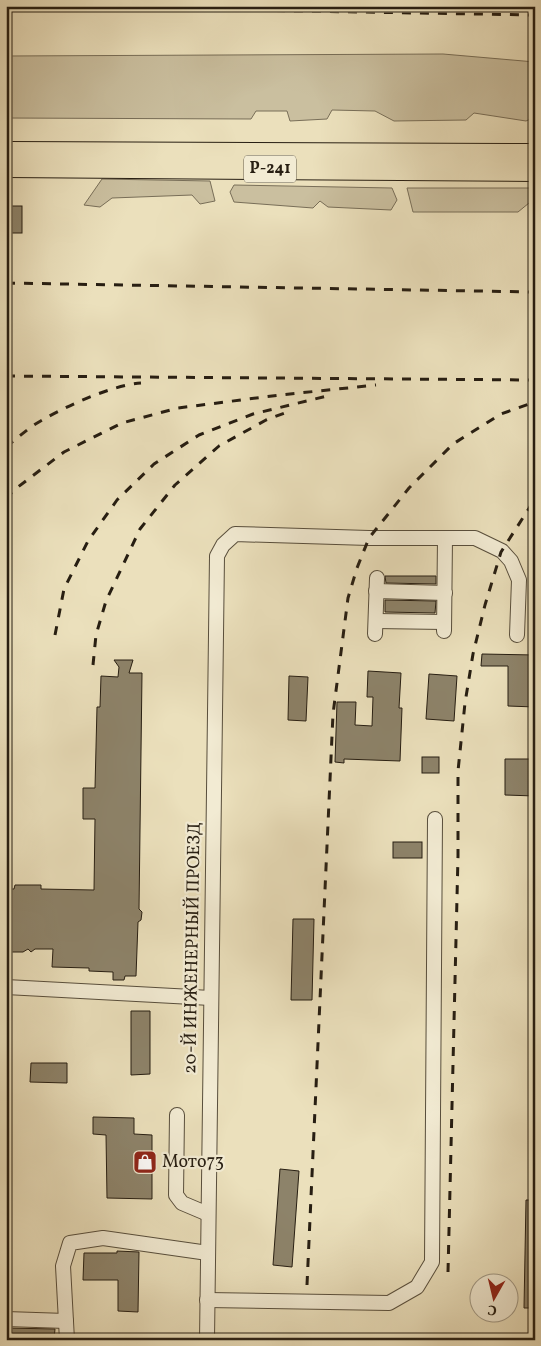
<svg xmlns="http://www.w3.org/2000/svg" width="541" height="1346" viewBox="0 0 541 1346" font-family="Vollkorn,serif">
	<style>
		.green { fill: #cabf9f; stroke: #786e58 }
		.building { fill: #8d836a; stroke: #271e12 }
		.lines { fill: none; stroke-linecap: round; stroke-linejoin: round }
		.minor-casing { stroke: #584e3c; stroke-width: 16 }
		.highway-casing { stroke: #271e12; stroke-width: 22 }
		.minor { stroke: #f2ebd3; stroke-width: 14 }
		.highway { stroke: #ebe0bc; stroke-width: 20 }
		.rail { stroke: #271e12; stroke-width: 3; stroke-dasharray: 9 9; stroke-linecap: butt }
		.labels { text-anchor: middle; dominant-baseline: central; stroke-width: 4.5; stroke-linejoin: round; paint-order: stroke }
		.shield { fill: #f2ebd3; stroke: #645c4c; stroke-width: 1 }
		.shield-label { font-size: 16px; font-weight: bold; fill: #271e12 }
		.street-label { font-size: 18px; fill: #271e12; stroke: #f2ebd3 }
		.poi-label { font-size: 18px; fill: #271e12; stroke: #f2ebd3; text-anchor: start }
	</style>
	<rect width="100%" height="100%" fill="#ebe0bc"/>
	<filter id="stains"><feTurbulence type="fractalNoise" baseFrequency=".004" numOctaves="4"/><feColorMatrix values="0 0 0 0 .2 0 0 0 0 .09 0 0 0 0 .02 0 0 0 .5 -.17"/></filter>
	<radialGradient id="worn" r=".72"><stop offset=".6" stop-color="#630" stop-opacity="0"/><stop offset="1" stop-color="#630" stop-opacity=".3"/></radialGradient>
	<g class="green">
		<polygon points="443,54 535,62 535,117 526,121 474,113 466,120 394,121 375,111 332,110 327,119 290,121 287,111 256,111 251,119 6,118 6,56"/>
		<polygon points="102,179 210,181 215,201 200,204 192,195 112,198 100,207 84,205"/>
		<polygon points="234,185 392,188 397,200 391,210 328,207 320,201 313,208 234,202 230,192"/>
		<polygon points="407,188 535,188 535,210 529,203 518,212 413,212"/>
	</g>
	<g class="building">
		<rect x="6" y="206" width="16" height="27"/>
		<polygon points="385,576 436,576 436,584 386,583"/>
		<polygon points="385,600 436,601 435,613 385,612"/>
		<polygon points="482,654 535,655 535,707 508,706 508,666 481,666"/>
		<polygon points="114,660 133,660 129,673 142,673 139,909 142,912 141,920 138,922 136,976 125,976 124,980 113,980 113,972 89,971 89,968 52,967 53,949 35,949 31,952 28,949 23,952 6,952 6,889 14,889 15,885 41,885 41,889 94,890 95,819 83,819 83,788 95,788 97,707 100,707 101,676 118,677 119,667"/>
		<polygon points="368,671 401,673 399,708 402,708 400,761 344,759 344,763 335,762 337,702 356,702 355,725 372,726 373,697 367,697"/>
		<polygon points="429,674 457,676 454,721 426,719"/>
		<polygon points="289,676 308,677 306,721 288,720"/>
		<rect x="422" y="757" width="17" height="16"/>
		<polygon points="505,759 535,759 535,796 505,795"/>
		<rect x="393" y="842" width="29" height="16"/>
		<polygon points="293,919 314,919 312,1000 291,1000"/>
		<polygon points="131,1011 150,1011 150,1074 131,1075"/>
		<polygon points="31,1063 67,1063 67,1083 30,1082"/>
		<polygon points="93,1117 134,1118 134,1134 152,1135 152,1199 107,1198 106,1135 93,1134"/>
		<polygon points="280,1169 299,1171 292,1267 273,1265"/>
		<polygon points="526,1200 535,1200 535,1308 524,1308"/>
		<polygon points="117,1251 139,1252 138,1312 118,1311 118,1280 83,1280 84,1253 117,1253"/>
		<polygon points="6,1328 55,1329 54,1340 6,1340"/>
	</g>
	<g class="lines">
		<g class="minor-casing">
			<g id="minor">
				<polyline points="376,591 445,593"/>
				<polyline points="376,621 444,622"/>
				<polyline points="444,631 445,538"/>
				<polyline points="375,634 377,578"/>
				<polyline points="6,987 211,998"/>
				<polyline points="177,1115 176,1195 182,1203 208,1214"/>
				<polyline points="207,1300 389,1303 417,1287 432,1262 435,819"/>
				<polyline points="6,1319 66,1321"/>
				<polyline points="67,1340 63,1266 70,1243 103,1238 208,1253"/>
				<polyline points="207,1340 217,556 223,545 235,534 369,538 475,538 502,551 511,561 519,580 517,635"/>
			</g>
		</g>
		<g class="highway-casing">
			<g id="highway">
				<polyline points="6,152 535,154"/>
				<polyline points="6,167 535,171"/>
			</g>
		</g>
		<use href="#minor" class="minor"/>
		<use href="#highway" class="highway"/>
		<g class="rail">
			<polyline points="6,6 535,15"/>
			<polyline points="6,283 535,292"/>
			<polyline points="6,376 535,380"/>
			<path d="M6,447c9,-7 18,-15 28,-22 25,-16 77,-40 107,-42"/>
			<polyline points="6,499 14,490 64,452 122,423 178,408 280,395 376,385"/>
			<polyline points="55,635 64,589 88,541 117,500 154,464 199,435 253,414 327,396"/>
			<polyline points="93,665 96,635 106,601 140,529 175,485 219,446 266,420 290,411"/>
			<polyline points="448,1272 458,856 458,771 465,703 473,654 485,605 501,552 535,499"/>
			<polyline points="307,1285 333,714 348,598 357,568 369,538 409,488 453,444 501,414 535,402"/>
		</g>
	</g>
	<defs>
		<g id="shop-square" transform="scale(1.25)"><rect x="-9" y="-9" width="18" height="18" rx="4" fill="#8f2418" stroke="#f2ebd3"/><path d="M-5-2.5h2.3a2.7 3.5 0 0 1 5.4 0H5L5.5 6h-11ZM-1.5-2.5h3a1.5 2.3 0 0 0-3 0Z" fill="#fff"/></g>
	</defs>
	<g fill-rule="evenodd">
		<use href="#shop-square" x="145" y="1162"/>
	</g>
	<g class="labels">
		<rect class="shield" x="244" y="155.5" width="52" height="27" rx="4"/>
		<g class="shield-label">
			<text x="270" y="169">Р-241</text>
		</g>
		<g class="street-label">
			<text transform="translate(193 948) rotate(-89)">20-Й ИНЖЕНЕРНЫЙ ПРОЕЗД</text>
		</g>
		<g class="poi-label">
			<text x="162" y="1162">Мото73</text>
		</g>
	</g>
	<rect width="541" height="1346" fill="none" stroke="#ebe0bc" stroke-width="25"/>
	<rect x="8" y="8" width="526" height="1331" fill="none" stroke="#271e12" stroke-width="2.5"/>
	<rect x="12" y="12" width="516" height="1321" fill="none" stroke="#271e12"/>
	<g transform="translate(494 1298) rotate(188)"><circle r="24" fill="#f2ebd3" stroke="#a19986"/>
	<path d="M0-4L9 19L0 12L-9 19Z" fill="#8f2418"/>
	<text y="-8" font-size="14" font-weight="bold" text-anchor="middle" fill="#271e12">С</text>
	</g>
	<rect width="100%" height="100%" filter="url(#stains)"/>
	<rect width="100%" height="100%" fill="url(#worn)"/>
</svg>
